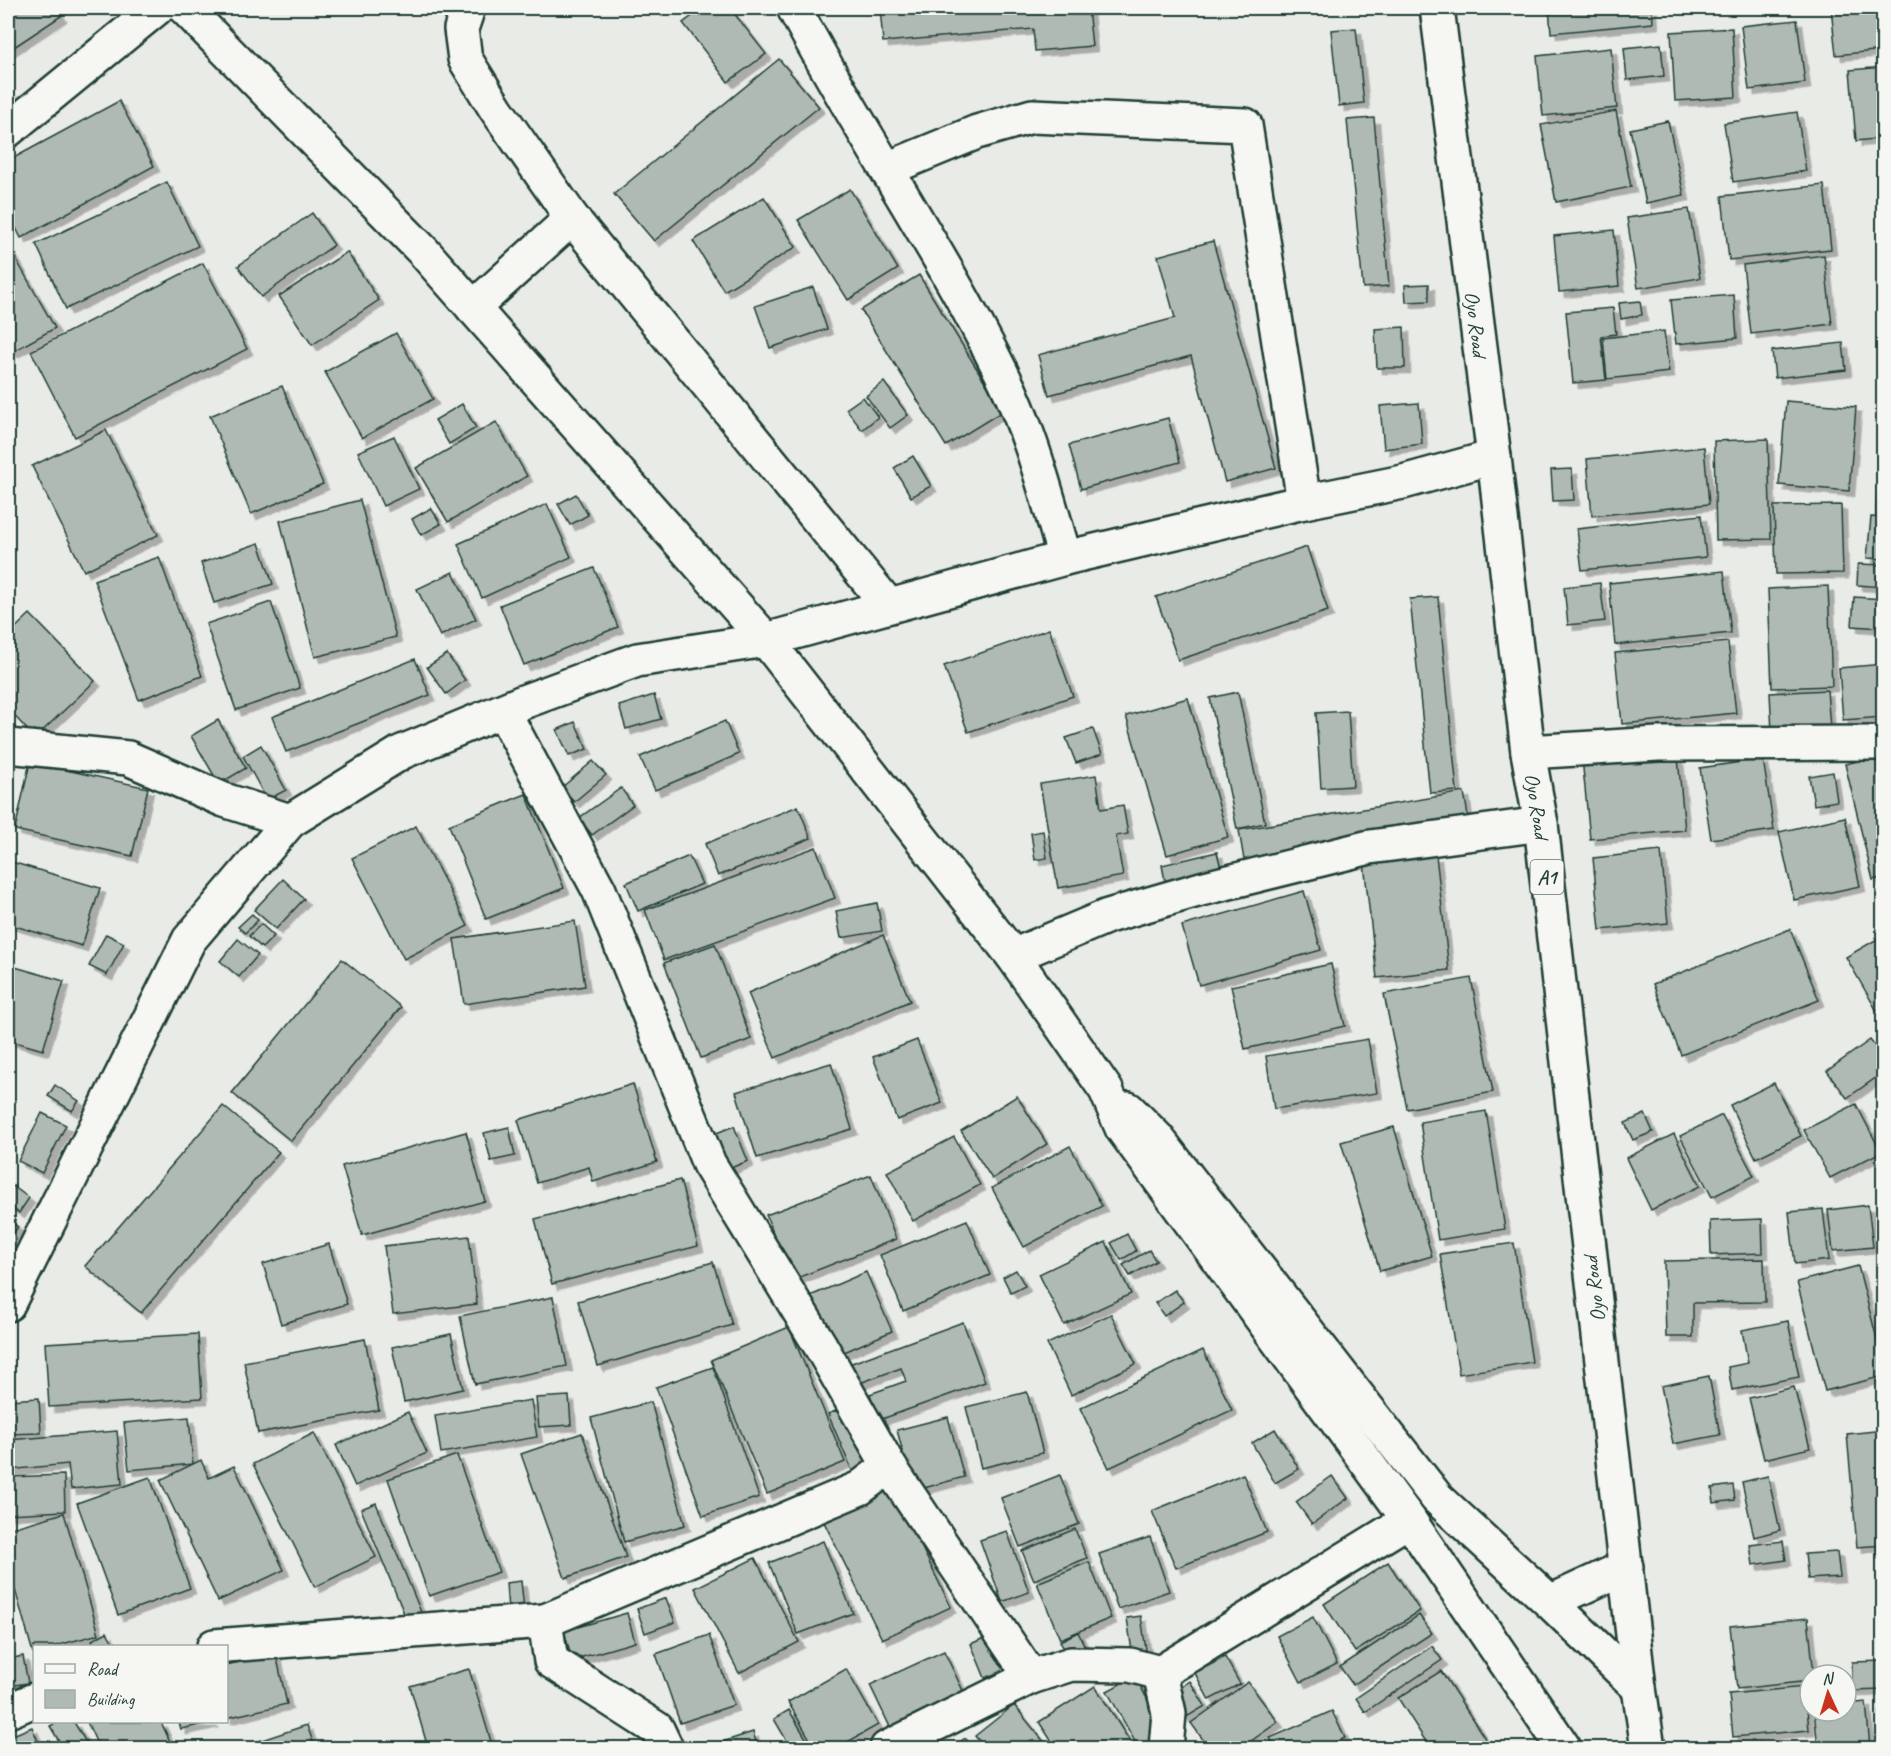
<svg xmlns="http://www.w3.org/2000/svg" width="1891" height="1756" viewBox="0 0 1891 1756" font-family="Caveat,sans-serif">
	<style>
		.building { fill: #b0bab5; stroke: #1f3d34; stroke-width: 1.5; filter: url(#shadow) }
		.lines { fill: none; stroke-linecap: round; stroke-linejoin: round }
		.minor-casing { stroke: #1f3d34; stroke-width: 38 }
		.secondary-casing { stroke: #1f3d34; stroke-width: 38 }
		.trunk-casing { stroke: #1f3d34; stroke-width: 38 }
		.minor { stroke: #f6f6f2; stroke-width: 33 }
		.secondary { stroke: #f6f6f2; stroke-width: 33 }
		.trunk { stroke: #f6f6f2; stroke-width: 33 }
		.labels { text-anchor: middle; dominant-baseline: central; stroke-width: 4.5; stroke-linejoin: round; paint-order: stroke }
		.shield { fill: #f6f6f2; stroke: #60746d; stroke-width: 1.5 }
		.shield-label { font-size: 20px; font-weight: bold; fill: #1f3d34 }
		.street-label { font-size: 21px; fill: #1f3d34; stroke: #f6f6f2 }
	</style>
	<defs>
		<filter id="shadow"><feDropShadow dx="5.5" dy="5.5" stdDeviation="0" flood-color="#0004"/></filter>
	</defs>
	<rect width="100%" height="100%" fill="#e9ebe7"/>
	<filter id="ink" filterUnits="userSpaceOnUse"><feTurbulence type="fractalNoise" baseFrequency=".0167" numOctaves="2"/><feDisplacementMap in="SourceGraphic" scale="12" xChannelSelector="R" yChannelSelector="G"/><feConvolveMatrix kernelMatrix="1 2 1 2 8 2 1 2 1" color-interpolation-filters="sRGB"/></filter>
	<g filter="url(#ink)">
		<g class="building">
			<polygon points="8,8 56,8 61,16 8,51"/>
			<polygon points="703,8 730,8 766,54 728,82 683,23"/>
			<polygon points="880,8 1088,8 1092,46 1035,51 1033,29 883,42"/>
			<polygon points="1549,8 1652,8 1653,23 1551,33"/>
			<polygon points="1831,8 1884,8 1884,50 1836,55"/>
			<polygon points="1797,20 1805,83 1749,90 1741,26"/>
			<polygon points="1356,28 1364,103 1339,106 1331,30"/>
			<polygon points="1732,28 1736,97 1675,101 1671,32"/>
			<polygon points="1661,44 1664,76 1627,80 1624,48"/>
			<polygon points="1611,48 1617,108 1543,116 1537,56"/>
			<polygon points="779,59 819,107 654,241 614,194"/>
			<polygon points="1884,67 1884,138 1856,141 1850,70"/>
			<polygon points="119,101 154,166 21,238 8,212 8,161"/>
			<polygon points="1616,111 1631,187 1556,202 1541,125"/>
			<polygon points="1797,112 1806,171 1733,182 1724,123"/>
			<polygon points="1374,118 1389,286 1363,288 1347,120"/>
			<polygon points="1668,121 1684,195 1646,203 1630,129"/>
			<polygon points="1884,167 1884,199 1879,199 1877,168"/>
			<polygon points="167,182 198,246 66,309 36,244"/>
			<polygon points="1824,185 1831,249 1729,260 1722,196"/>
			<polygon points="850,189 898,269 848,300 798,220"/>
			<polygon points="764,197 796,247 724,291 693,241"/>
			<polygon points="1689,209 1700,278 1638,288 1627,218"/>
			<polygon points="312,213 334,245 261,297 238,266"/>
			<polygon points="1614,230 1619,286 1559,292 1554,236"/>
			<polygon points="1213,241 1276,468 1225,482 1191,356 1049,395 1038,355 1175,318 1158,256"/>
			<polygon points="8,245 55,328 12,352 8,343"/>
			<polygon points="347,252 379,300 312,345 279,296"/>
			<polygon points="1824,255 1832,324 1751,334 1743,265"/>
			<polygon points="203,263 247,349 75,437 31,351"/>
			<polygon points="919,275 1003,411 946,446 861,310"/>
			<polygon points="1429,284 1429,301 1406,302 1405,285"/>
			<polygon points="813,287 827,329 770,348 755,306"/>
			<polygon points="1734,295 1737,338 1676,344 1671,300"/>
			<polygon points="1640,301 1642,315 1621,319 1619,303"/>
			<polygon points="1613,308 1616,334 1601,336 1606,380 1573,383 1566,312"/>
			<polygon points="1404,327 1405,368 1377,368 1375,329"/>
			<polygon points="1664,331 1669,372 1607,379 1603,338"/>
			<polygon points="396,333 433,399 362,438 325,372"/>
			<polygon points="1843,343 1846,370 1775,378 1772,351"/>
			<polygon points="884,382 908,415 890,428 866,396"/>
			<polygon points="282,386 323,484 251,514 210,416"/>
			<polygon points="863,397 878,417 862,430 846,409"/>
			<polygon points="1786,401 1856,407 1849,491 1779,485"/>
			<polygon points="1419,403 1422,444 1384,449 1380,406"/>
			<polygon points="462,404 476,428 449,444 435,420"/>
			<rect x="1880" y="415" width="4" height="66"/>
			<polygon points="1168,418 1180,462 1081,489 1069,445"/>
			<polygon points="496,422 527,476 448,522 416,468"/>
			<polygon points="106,430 158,535 84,571 32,466"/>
			<polygon points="394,436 419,489 383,506 358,452"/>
			<polygon points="1768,439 1771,539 1716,540 1714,441"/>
			<polygon points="1704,447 1709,504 1592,516 1587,459"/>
			<polygon points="913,456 931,486 911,497 894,468"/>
			<polygon points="1572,469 1574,500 1553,501 1551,470"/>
			<polygon points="1877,483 1884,483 1884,516 1876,516"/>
			<polygon points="576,494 588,515 570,525 558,504"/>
			<polygon points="360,500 396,637 315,657 280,521"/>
			<polygon points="547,504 571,557 482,598 458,544"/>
			<polygon points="1841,505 1843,573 1776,574 1774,506"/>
			<polygon points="431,508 441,524 421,535 412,519"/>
			<polygon points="1701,515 1706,557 1582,570 1577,529"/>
			<polygon points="1871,517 1884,518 1884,559 1867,558"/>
			<polygon points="259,543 273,584 214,603 201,563"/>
			<polygon points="1307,547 1328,611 1178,660 1156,597"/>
			<polygon points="159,557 202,676 139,700 94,580"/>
			<polygon points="1858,564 1884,565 1884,587 1857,585"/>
			<polygon points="594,568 618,627 524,665 500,605"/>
			<polygon points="1724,571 1731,633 1615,645 1609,583"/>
			<polygon points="453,572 476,619 440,636 417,589"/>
			<polygon points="1600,583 1605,621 1568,625 1564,587"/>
			<polygon points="1828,586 1832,686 1772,688 1768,589"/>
			<polygon points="1438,597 1457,791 1430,793 1410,599"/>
			<polygon points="1854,597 1883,599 1882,628 1852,626"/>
			<polygon points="271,602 300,688 236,710 206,624"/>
			<polygon points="30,614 95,681 35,738 8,709 8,635"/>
			<polygon points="1049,629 1073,696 968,732 944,666"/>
			<polygon points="1728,642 1736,713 1622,724 1615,653"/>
			<polygon points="447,654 465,680 446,694 427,667"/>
			<polygon points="415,659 430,695 286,752 272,717"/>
			<polygon points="1884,664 1884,717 1843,720 1839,668"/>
			<polygon points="1827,690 1830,728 1772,732 1770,693"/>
			<polygon points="1238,692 1265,823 1237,829 1210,698"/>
			<polygon points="654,695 661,719 626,729 619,706"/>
			<polygon points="1188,698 1228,837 1167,855 1126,716"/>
			<polygon points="1348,711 1353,786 1321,788 1316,713"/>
			<polygon points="218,720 246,768 219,784 191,736"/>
			<polygon points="725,721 739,754 655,790 640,757"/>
			<polygon points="575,722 587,749 569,756 557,730"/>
			<polygon points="1093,729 1102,754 1076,763 1066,738"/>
			<polygon points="261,745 286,790 267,800 243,756"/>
			<polygon points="1677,748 1685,830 1590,839 1582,758"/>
			<polygon points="1884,755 1884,877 1873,880 1845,764"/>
			<polygon points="1763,759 1774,830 1711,839 1700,768"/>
			<polygon points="593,761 606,775 574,802 561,788"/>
			<polygon points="30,762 148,788 132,856 15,830"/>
			<polygon points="1833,772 1837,801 1814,805 1809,776"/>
			<polygon points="1096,775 1101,809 1123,805 1128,834 1116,836 1123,876 1058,888 1040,784"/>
			<polygon points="621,788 633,805 592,835 579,818"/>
			<polygon points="1464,792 1469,822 1244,860 1239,830"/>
			<polygon points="526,794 564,888 486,919 449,825"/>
			<polygon points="798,806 811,838 718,876 705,844"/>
			<polygon points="1845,817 1860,886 1794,900 1779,832"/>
			<polygon points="416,826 468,926 404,959 352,858"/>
			<polygon points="1043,831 1047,858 1035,860 1031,833"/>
			<polygon points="816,847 835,898 664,960 645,910"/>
			<polygon points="1661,851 1668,923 1600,930 1593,858"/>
			<polygon points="1217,852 1221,868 1165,881 1162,865"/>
			<polygon points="1436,855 1449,970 1377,978 1364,863"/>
			<polygon points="689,856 702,884 638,911 626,883"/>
			<polygon points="8,861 100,888 82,946 8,924"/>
			<polygon points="283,879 304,899 276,929 254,910"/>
			<polygon points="1304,891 1321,950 1199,985 1182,926"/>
			<polygon points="877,903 882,931 841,938 836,911"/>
			<polygon points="252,914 258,920 245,933 238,927"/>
			<polygon points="575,921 585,986 464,1004 454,939"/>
			<polygon points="261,924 274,936 262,948 249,936"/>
			<polygon points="1790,929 1819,1000 1681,1055 1653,984"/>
			<polygon points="106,934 124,943 107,975 89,966"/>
			<polygon points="883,935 910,1001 775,1058 748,993"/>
			<polygon points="1884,935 1884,1007 1877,1011 1846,957"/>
			<polygon points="238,939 258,955 239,977 220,961"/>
			<polygon points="715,944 751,1039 701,1058 664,963"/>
			<polygon points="342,959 401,1007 291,1141 232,1093"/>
			<polygon points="1331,964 1345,1026 1245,1049 1231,986"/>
			<polygon points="8,965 64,981 43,1050 8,1040"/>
			<polygon points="1471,978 1493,1092 1407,1109 1384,994"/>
			<polygon points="1368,1039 1377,1093 1274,1109 1266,1056"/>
			<polygon points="917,1040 942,1103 897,1120 873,1057"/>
			<polygon points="1870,1040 1884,1058 1884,1072 1847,1098 1827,1071"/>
			<polygon points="831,1063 852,1129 757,1158 736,1092"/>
			<polygon points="1774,1083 1801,1136 1756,1158 1730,1105"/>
			<polygon points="633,1084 657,1162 593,1182 589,1167 537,1183 518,1120"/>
			<polygon points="55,1085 79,1101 72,1111 48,1096"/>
			<polygon points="1017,1096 1047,1144 992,1179 961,1131"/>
			<polygon points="1856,1104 1881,1152 1830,1178 1804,1130"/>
			<polygon points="223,1106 279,1152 141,1313 85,1266"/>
			<polygon points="1486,1111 1505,1229 1438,1240 1420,1122"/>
			<polygon points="42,1113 66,1125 42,1173 18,1161"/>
			<polygon points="1645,1114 1653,1132 1633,1140 1625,1123"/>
			<polygon points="1722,1115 1754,1176 1712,1197 1680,1136"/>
			<polygon points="734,1126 748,1161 718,1173 704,1138"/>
			<polygon points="509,1127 515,1156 491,1161 484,1133"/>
			<polygon points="1394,1127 1432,1256 1380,1271 1341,1142"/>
			<polygon points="466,1132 485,1201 362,1235 342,1166"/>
			<polygon points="1674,1134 1700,1186 1651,1210 1626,1158"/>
			<polygon points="954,1137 980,1185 913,1221 887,1172"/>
			<polygon points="1070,1146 1102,1206 1024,1247 992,1188"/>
			<polygon points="871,1175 896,1239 792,1280 766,1215"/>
			<polygon points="680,1180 698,1246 552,1284 535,1219"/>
			<polygon points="10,1184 29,1198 19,1213 8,1205 8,1187"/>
			<polygon points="1868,1205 1873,1247 1833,1251 1828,1210"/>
			<polygon points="1823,1209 1829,1260 1795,1264 1789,1212"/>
			<polygon points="8,1219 18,1227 8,1241"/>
			<polygon points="1762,1219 1763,1253 1711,1255 1710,1221"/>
			<polygon points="967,1220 990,1275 903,1311 880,1255"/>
			<polygon points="1127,1234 1136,1251 1121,1260 1111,1243"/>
			<polygon points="469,1236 477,1304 393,1314 384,1246"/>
			<polygon points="1106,1242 1131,1294 1064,1325 1039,1274"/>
			<polygon points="1514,1243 1532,1362 1459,1374 1440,1254"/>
			<polygon points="329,1244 347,1304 281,1324 263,1264"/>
			<polygon points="1149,1250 1156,1261 1130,1276 1123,1265"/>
			<polygon points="1764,1259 1765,1302 1693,1303 1693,1337 1666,1337 1664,1261"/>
			<polygon points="713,1262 732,1325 598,1366 578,1301"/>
			<polygon points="1858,1266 1884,1366 1884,1376 1825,1391 1797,1282"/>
			<polygon points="1016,1270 1025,1286 1011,1293 1003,1277"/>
			<polygon points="866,1272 892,1331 833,1357 808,1297"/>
			<polygon points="1175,1290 1184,1302 1164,1316 1155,1303"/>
			<polygon points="553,1297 567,1366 475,1384 460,1316"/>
			<polygon points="1111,1314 1136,1364 1071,1395 1047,1344"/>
			<polygon points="1788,1321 1799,1377 1732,1390 1728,1367 1748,1363 1742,1330"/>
			<polygon points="963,1322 985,1382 879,1420 870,1394 906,1381 901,1368 857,1384 849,1364"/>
			<polygon points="789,1327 845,1462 767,1494 711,1360"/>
			<polygon points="198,1334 202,1398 49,1407 45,1343"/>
			<polygon points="451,1334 463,1389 404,1402 392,1347"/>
			<polygon points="365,1339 379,1410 258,1433 244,1362"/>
			<polygon points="1203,1350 1232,1410 1109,1468 1080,1408"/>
			<polygon points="713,1367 759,1497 703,1516 656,1387"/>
			<polygon points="1709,1376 1720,1435 1673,1444 1661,1386"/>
			<polygon points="1794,1387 1810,1448 1764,1459 1749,1398"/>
			<polygon points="1027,1392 1043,1453 981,1468 966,1407"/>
			<polygon points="569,1396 571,1425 539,1427 536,1398"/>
			<polygon points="39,1398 41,1433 8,1434 8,1400"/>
			<polygon points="531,1400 537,1437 441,1453 435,1416"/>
			<polygon points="651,1402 685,1525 624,1542 591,1418"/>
			<polygon points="851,1405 876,1464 853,1473 828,1414"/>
			<polygon points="408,1412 427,1453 355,1486 336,1445"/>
			<polygon points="189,1417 193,1464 129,1470 124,1423"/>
			<polygon points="948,1417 964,1477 913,1491 897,1430"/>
			<polygon points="1275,1429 1299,1469 1275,1483 1252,1443"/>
			<polygon points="1884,1430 1884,1545 1857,1547 1847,1434"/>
			<polygon points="117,1431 122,1484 71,1489 68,1464 8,1470 8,1440"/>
			<polygon points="314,1433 376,1557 315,1587 253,1464"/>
			<polygon points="582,1433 626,1557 565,1578 521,1454"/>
			<polygon points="457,1455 499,1572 429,1596 388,1479"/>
			<polygon points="201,1460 209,1478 234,1466 284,1570 218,1601 160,1480"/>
			<polygon points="1243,1474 1267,1532 1176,1568 1152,1511"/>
			<polygon points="64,1475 65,1511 8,1514 8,1477"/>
			<polygon points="1060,1475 1079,1524 1020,1547 1001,1498"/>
			<polygon points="1332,1476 1348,1498 1312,1524 1296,1502"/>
			<polygon points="1768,1476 1780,1530 1754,1537 1742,1482"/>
			<polygon points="150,1477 190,1588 118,1615 77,1503"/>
			<polygon points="1733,1485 1735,1500 1714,1503 1712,1488"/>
			<polygon points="892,1487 951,1607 882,1639 823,1520"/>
			<polygon points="376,1503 421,1612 406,1618 361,1509"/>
			<polygon points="64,1513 99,1634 55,1646 34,1646 33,1653 8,1565 8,1529"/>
			<polygon points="1075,1529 1087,1558 1034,1580 1022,1551"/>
			<polygon points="1007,1531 1029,1592 1002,1602 980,1540"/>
			<polygon points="1150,1537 1169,1591 1118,1609 1099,1554"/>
			<polygon points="823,1541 853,1613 798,1634 769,1563"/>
			<polygon points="1783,1541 1786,1560 1753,1565 1750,1545"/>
			<polygon points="1837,1552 1840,1577 1808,1579 1805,1554"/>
			<polygon points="755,1558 799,1642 739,1673 695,1588"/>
			<polygon points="1089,1562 1111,1618 1060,1639 1037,1583"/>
			<polygon points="1388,1562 1420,1611 1355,1652 1324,1604"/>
			<polygon points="521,1581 524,1609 508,1611 506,1583"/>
			<polygon points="666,1598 675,1622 645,1633 637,1609"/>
			<polygon points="627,1613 635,1642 572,1660 564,1631"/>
			<polygon points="1419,1615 1432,1633 1353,1685 1340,1667"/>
			<polygon points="1141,1616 1146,1650 1132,1651 1127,1618"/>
			<polygon points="1313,1617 1337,1664 1301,1682 1277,1636"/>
			<polygon points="1808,1618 1814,1675 1810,1675 1810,1681 1737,1689 1730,1626"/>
			<polygon points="999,1631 1014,1666 985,1678 971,1644"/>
			<polygon points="107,1632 115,1646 95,1646 92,1640"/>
			<polygon points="1078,1632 1087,1651 1069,1660 1060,1641"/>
			<polygon points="709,1635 734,1705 680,1723 656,1654"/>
			<polygon points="1432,1646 1442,1660 1365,1712 1356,1698"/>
			<polygon points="944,1651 965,1695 891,1729 870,1685"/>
			<polygon points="276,1654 287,1704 226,1718 226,1665"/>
			<polygon points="23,1656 28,1683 8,1686 8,1659"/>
			<polygon points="1225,1657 1240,1684 1209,1700 1195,1673"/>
			<polygon points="1884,1661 1884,1690 1852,1691 1852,1662"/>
			<polygon points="469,1669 493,1748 428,1748 410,1686"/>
			<polygon points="846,1669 878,1725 837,1748 815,1748 788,1702"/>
			<polygon points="1441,1671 1486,1740 1472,1748 1430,1748 1398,1698"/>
			<polygon points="1135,1676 1165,1733 1138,1747 1107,1691"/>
			<polygon points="1190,1681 1205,1706 1185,1718 1170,1693"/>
			<polygon points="1248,1682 1278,1722 1241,1748 1209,1748 1191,1723"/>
			<polygon points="1095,1686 1134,1748 1056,1748 1039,1722"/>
			<polygon points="1805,1687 1809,1730 1733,1737 1729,1694"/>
			<polygon points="1866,1702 1870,1748 1818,1748 1814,1711 1846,1711 1846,1704"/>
			<polygon points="1014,1705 1049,1748 985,1748 975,1736"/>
			<polygon points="789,1710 812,1748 791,1748 774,1719"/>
			<polygon points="1332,1711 1345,1738 1322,1748 1275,1748 1270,1738"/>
			<polygon points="1880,1711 1884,1711 1884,1748 1882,1748"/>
			<polygon points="58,1722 74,1722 87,1744 79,1748 63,1748 50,1726"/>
			<polygon points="87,1722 161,1722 173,1748 99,1748"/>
			<polygon points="179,1722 213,1722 181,1729"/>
			<polygon points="307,1725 315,1748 238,1748"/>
			<polygon points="32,1727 41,1748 8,1748 8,1737"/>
			<polygon points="753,1732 758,1748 704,1748"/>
			<polygon points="965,1738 974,1748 953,1748"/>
		</g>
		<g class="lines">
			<g class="minor-casing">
				<g id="minor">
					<polyline points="468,8 461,29 465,59 496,109 572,218 889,606"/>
					<path d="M794,8c65,124 146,240 208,366 29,58 45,123 63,184"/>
					<polyline points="8,130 157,8"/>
					<polyline points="887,169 977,132 1032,116 1245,125 1304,502"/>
					<polyline points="473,308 572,218"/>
					<polyline points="503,711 599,890 709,1164 820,1345 889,1466 1031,1677"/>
					<polyline points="8,746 128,758 224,800 290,821"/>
					<polyline points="1528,752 1658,744 1884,743"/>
					<polyline points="1013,956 1108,916 1201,889 1370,847 1541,824"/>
					<polyline points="8,1304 189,940 290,821 402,752 523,702 637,660 766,640 1065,558 1304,502 1403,482 1494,457"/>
					<polyline points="545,1621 860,1488 889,1466"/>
					<polyline points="214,1646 545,1621 551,1661 657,1729 666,1748"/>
					<polyline points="1160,1673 1169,1713 1166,1748"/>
					<polyline points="8,1711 34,1700"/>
					<polyline points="887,1748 1031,1677 1071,1664 1130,1665 1160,1673 1409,1520"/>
				</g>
			</g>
			<g class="secondary-casing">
				<g id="secondary">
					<polyline points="185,8 423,251 766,640 1013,956 1106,1090 1122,1128 1409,1520 1564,1748"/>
					<polyline points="1128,1109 1157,1138 1437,1498 1550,1602 1639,1688"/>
				</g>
			</g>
			<g class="trunk-casing">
				<g id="trunk">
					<polyline points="1437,8 1494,457 1528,752 1541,824 1639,1688 1648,1748"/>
					<polyline points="1550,1602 1626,1567"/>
				</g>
			</g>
			<use href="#minor" class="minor"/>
			<use href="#secondary" class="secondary"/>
			<use href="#trunk" class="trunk"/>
		</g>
	</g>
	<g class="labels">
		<rect class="shield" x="1530.5" y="860" width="33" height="34" rx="4.5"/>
		<g class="shield-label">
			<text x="1547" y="877">A1</text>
		</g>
		<g class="street-label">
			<text transform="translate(1476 324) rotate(83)">Oyo Road</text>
			<text transform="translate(1537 806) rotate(81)">Oyo Road</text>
			<text transform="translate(1594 1289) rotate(-97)">Oyo Road</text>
		</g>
	</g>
	<rect width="1891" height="1756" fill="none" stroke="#f6f6f2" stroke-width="30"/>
	<rect x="15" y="15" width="1861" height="1726" fill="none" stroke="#1f3d34" stroke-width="2" filter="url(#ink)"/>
	<rect x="33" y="1645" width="195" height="78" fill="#f6f6f2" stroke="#a0aca6" stroke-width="1.5"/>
	<rect x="45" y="1664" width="30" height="9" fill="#f6f6f2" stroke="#a0aca6" stroke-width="1.5"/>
	<text x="87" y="1675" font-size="18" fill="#1f3d34">Road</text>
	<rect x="45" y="1690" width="30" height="18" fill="#b0bab5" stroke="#a0aca6" stroke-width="1.5"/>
	<text x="87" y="1705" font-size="18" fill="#1f3d34">Building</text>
	<g transform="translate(1828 1693) rotate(356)"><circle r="28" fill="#f6f6f2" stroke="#a0aca6" stroke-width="1.5"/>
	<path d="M0-4.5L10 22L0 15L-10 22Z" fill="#c8321e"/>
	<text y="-9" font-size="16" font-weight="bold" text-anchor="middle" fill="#1f3d34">N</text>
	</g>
</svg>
